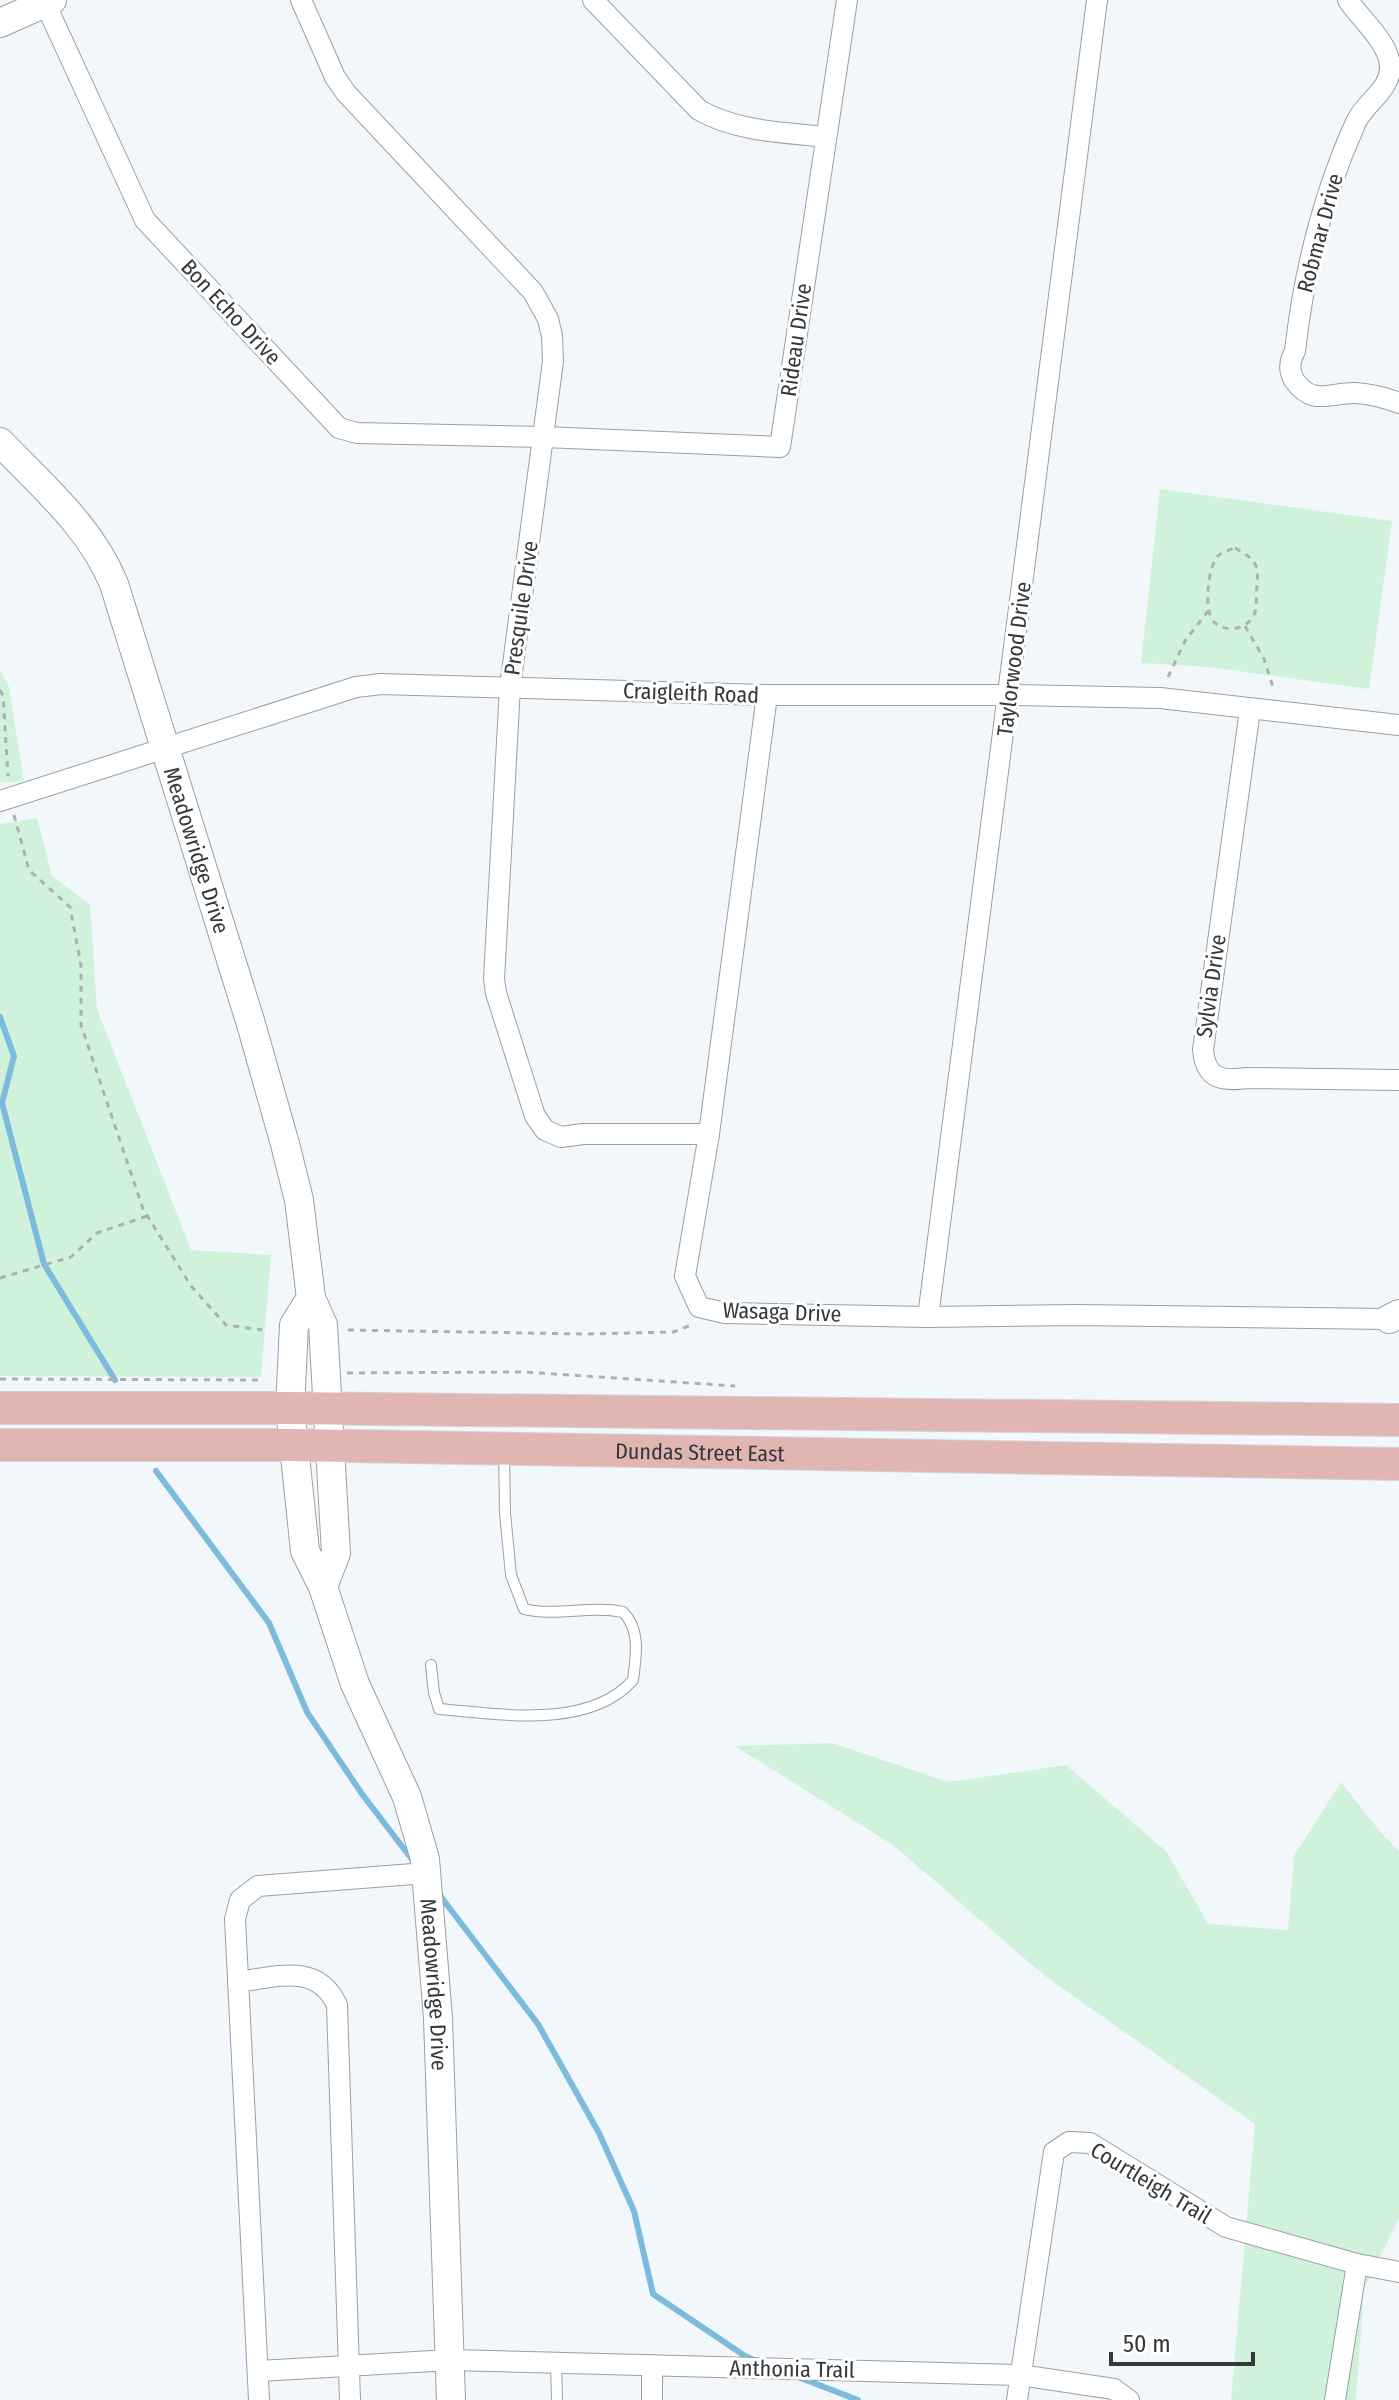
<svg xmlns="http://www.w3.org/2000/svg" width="1399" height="2400" viewBox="0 0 1399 2400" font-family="'Fira Sans Condensed',sans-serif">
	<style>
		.green { fill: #d0f2da }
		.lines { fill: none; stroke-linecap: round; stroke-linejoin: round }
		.stream { stroke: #7dbbdc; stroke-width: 6 }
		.lane-casing { stroke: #9b9fa4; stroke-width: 12 }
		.street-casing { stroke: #9b9fa4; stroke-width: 22 }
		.secondary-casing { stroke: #9b9fa4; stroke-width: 30 }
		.primary-casing { stroke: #d3d3d3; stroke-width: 34 }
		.path { stroke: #acb0b4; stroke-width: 3; stroke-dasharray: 6 6; stroke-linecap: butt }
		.lane { stroke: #fff; stroke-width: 10 }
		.street { stroke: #fff; stroke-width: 20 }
		.secondary { stroke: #fff; stroke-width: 28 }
		.primary { stroke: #e1b6b2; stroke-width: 32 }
		.labels { text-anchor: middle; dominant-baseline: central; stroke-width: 6; stroke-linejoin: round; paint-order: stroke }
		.street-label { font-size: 22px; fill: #353739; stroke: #fff }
	</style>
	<rect width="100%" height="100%" fill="#f2f7fc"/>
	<g class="green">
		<polygon points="1160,489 1392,521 1369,689 1209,667 1141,663"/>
		<polygon points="0,670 9,687 24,781 0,783"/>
		<polygon points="37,818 52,876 90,905 97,1009 191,1250 271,1255 261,1377 0,1376 0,824"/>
		<polygon points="832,1743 948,1782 1066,1765 1166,1851 1208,1924 1288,1930 1294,1856 1341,1782 1381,1833 1399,1851 1399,2218 1364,2289 1356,2400 1231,2400 1255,2124 1045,1976 893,1845 735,1746"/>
	</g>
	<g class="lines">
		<g class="stream">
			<polyline points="0,1017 14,1056 2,1103 44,1264 115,1380"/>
			<polyline points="156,1471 269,1623 307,1712 362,1794 414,1862"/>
			<polyline points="438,1893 538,2024 599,2133 634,2211 653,2294 745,2356 754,2360"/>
			<polyline points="798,2377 858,2400"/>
		</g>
		<g class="lane-casing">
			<g id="lane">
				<path d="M431,1665l3,28 5,16c60,5 150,21 194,-29 3,-24 8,-50 -10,-68 -33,-7 -66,5 -99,-3l-13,-34 -6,-62 -1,-62"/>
				<polyline points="556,2363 557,2400"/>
			</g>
		</g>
		<g class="street-casing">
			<g id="street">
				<polyline points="301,0 335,77 346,93 533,292 548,319 552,336 553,361 510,687 494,979 496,993 535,1116 545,1130 561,1137 583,1134 709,1134"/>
				<path d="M593,0l106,110c39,22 83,22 127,27"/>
				<path d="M1348,0c12,19 41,42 42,66 1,24 -24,35 -34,56 -33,73 -52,149 -61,229 -5,9 -7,19 -1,29 19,27 36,12 62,13 14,1 30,5 43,10"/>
				<polyline points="45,3 145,220 339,428 357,433 544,437 780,447 847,0"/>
				<polyline points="767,695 709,1134 685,1276 699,1307 725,1313 928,1317 1076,1315 1389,1319"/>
				<path d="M1250,710l-47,340c3,30 19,31 45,28l151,2"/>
				<polyline points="0,801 356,687 381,684 767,695 1010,695 1160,698 1399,725"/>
				<polyline points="928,1317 1097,0"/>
				<path d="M238,1982c38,-5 79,-20 99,23l13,395"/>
				<polyline points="652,2365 652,2400"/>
				<polyline points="259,2371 450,2360 1020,2375 1114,2389 1129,2400"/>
				<polyline points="259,2400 235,1919 240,1900 258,1886 426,1873"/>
				<polyline points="1017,2400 1054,2152 1069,2142 1090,2143 1226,2227 1357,2264 1399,2272"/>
				<polyline points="1335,2400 1357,2264"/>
			</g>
		</g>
		<g class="secondary-casing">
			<g id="secondary">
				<polyline points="0,23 52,0"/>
				<path id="s1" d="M0,442c42,44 91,85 114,142l137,440 34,120 14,56 12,98 12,27 13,228 -13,34"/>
				<path id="s2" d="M311,1298l-17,27 -4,83 15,143 18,36 32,97 52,113 18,62 13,159 13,382"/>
				<polyline points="1389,1319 1399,1314"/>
			</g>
		</g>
		<g class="primary-casing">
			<g id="primary">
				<polyline points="0,1408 290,1408 1399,1420"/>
				<path id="s3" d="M0,1445h293l1106,19"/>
			</g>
		</g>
		<g class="path">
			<path d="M1235,548c21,12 24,15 22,39 -1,8 0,17 -2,25 -5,17 -29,22 -41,10 -11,-11 -6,-56 4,-66 4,-4 11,-6 17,-8z"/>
			<polyline points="1245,626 1264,659 1274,690"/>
			<polyline points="1168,677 1185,641 1208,611"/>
			<polyline points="0,690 3,696 8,776"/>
			<polyline points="14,815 29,870 70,907 81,965 81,1025 143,1209 191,1286 226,1325 262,1330"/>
			<polyline points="0,1278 71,1257 97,1233 147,1216"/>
			<polyline points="348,1330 586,1334 674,1332 691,1325"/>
			<polyline points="347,1373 525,1372 735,1386"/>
			<polyline points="0,1379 263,1380"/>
		</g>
		<use href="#lane" class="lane"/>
		<use href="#street" class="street"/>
		<use href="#secondary" class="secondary"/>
		<use href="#primary" class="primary"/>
	</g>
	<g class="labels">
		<g class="street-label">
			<text transform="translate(1320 233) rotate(-75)">Robmar Drive</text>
			<text transform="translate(231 312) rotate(47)">Bon Echo Drive</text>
			<text transform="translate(796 340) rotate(-82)">Rideau Drive</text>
			<text transform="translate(521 608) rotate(-82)">Presquile Drive</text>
			<text transform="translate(1014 659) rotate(-83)">Taylorwood Drive</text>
			<text transform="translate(691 693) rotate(2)">Craigleith Road</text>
			<text stroke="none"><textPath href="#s1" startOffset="462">Meadowridge Drive</textPath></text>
			<text transform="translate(1211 986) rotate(-82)">Sylvia Drive</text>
			<text transform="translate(782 1312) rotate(2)">Wasaga Drive</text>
			<text stroke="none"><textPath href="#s3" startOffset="700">Dundas Street East</textPath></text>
			<text stroke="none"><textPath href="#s2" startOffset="716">Meadowridge Drive</textPath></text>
			<text transform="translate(1151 2183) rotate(31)">Courtleigh Trail</text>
			<text transform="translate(792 2369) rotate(1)">Anthonia Trail</text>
		</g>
	</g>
	<path d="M1111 2352v12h142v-12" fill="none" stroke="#353739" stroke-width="4"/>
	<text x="1123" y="2352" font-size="24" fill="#353739" stroke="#ffffff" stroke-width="6" paint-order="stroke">50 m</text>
</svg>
